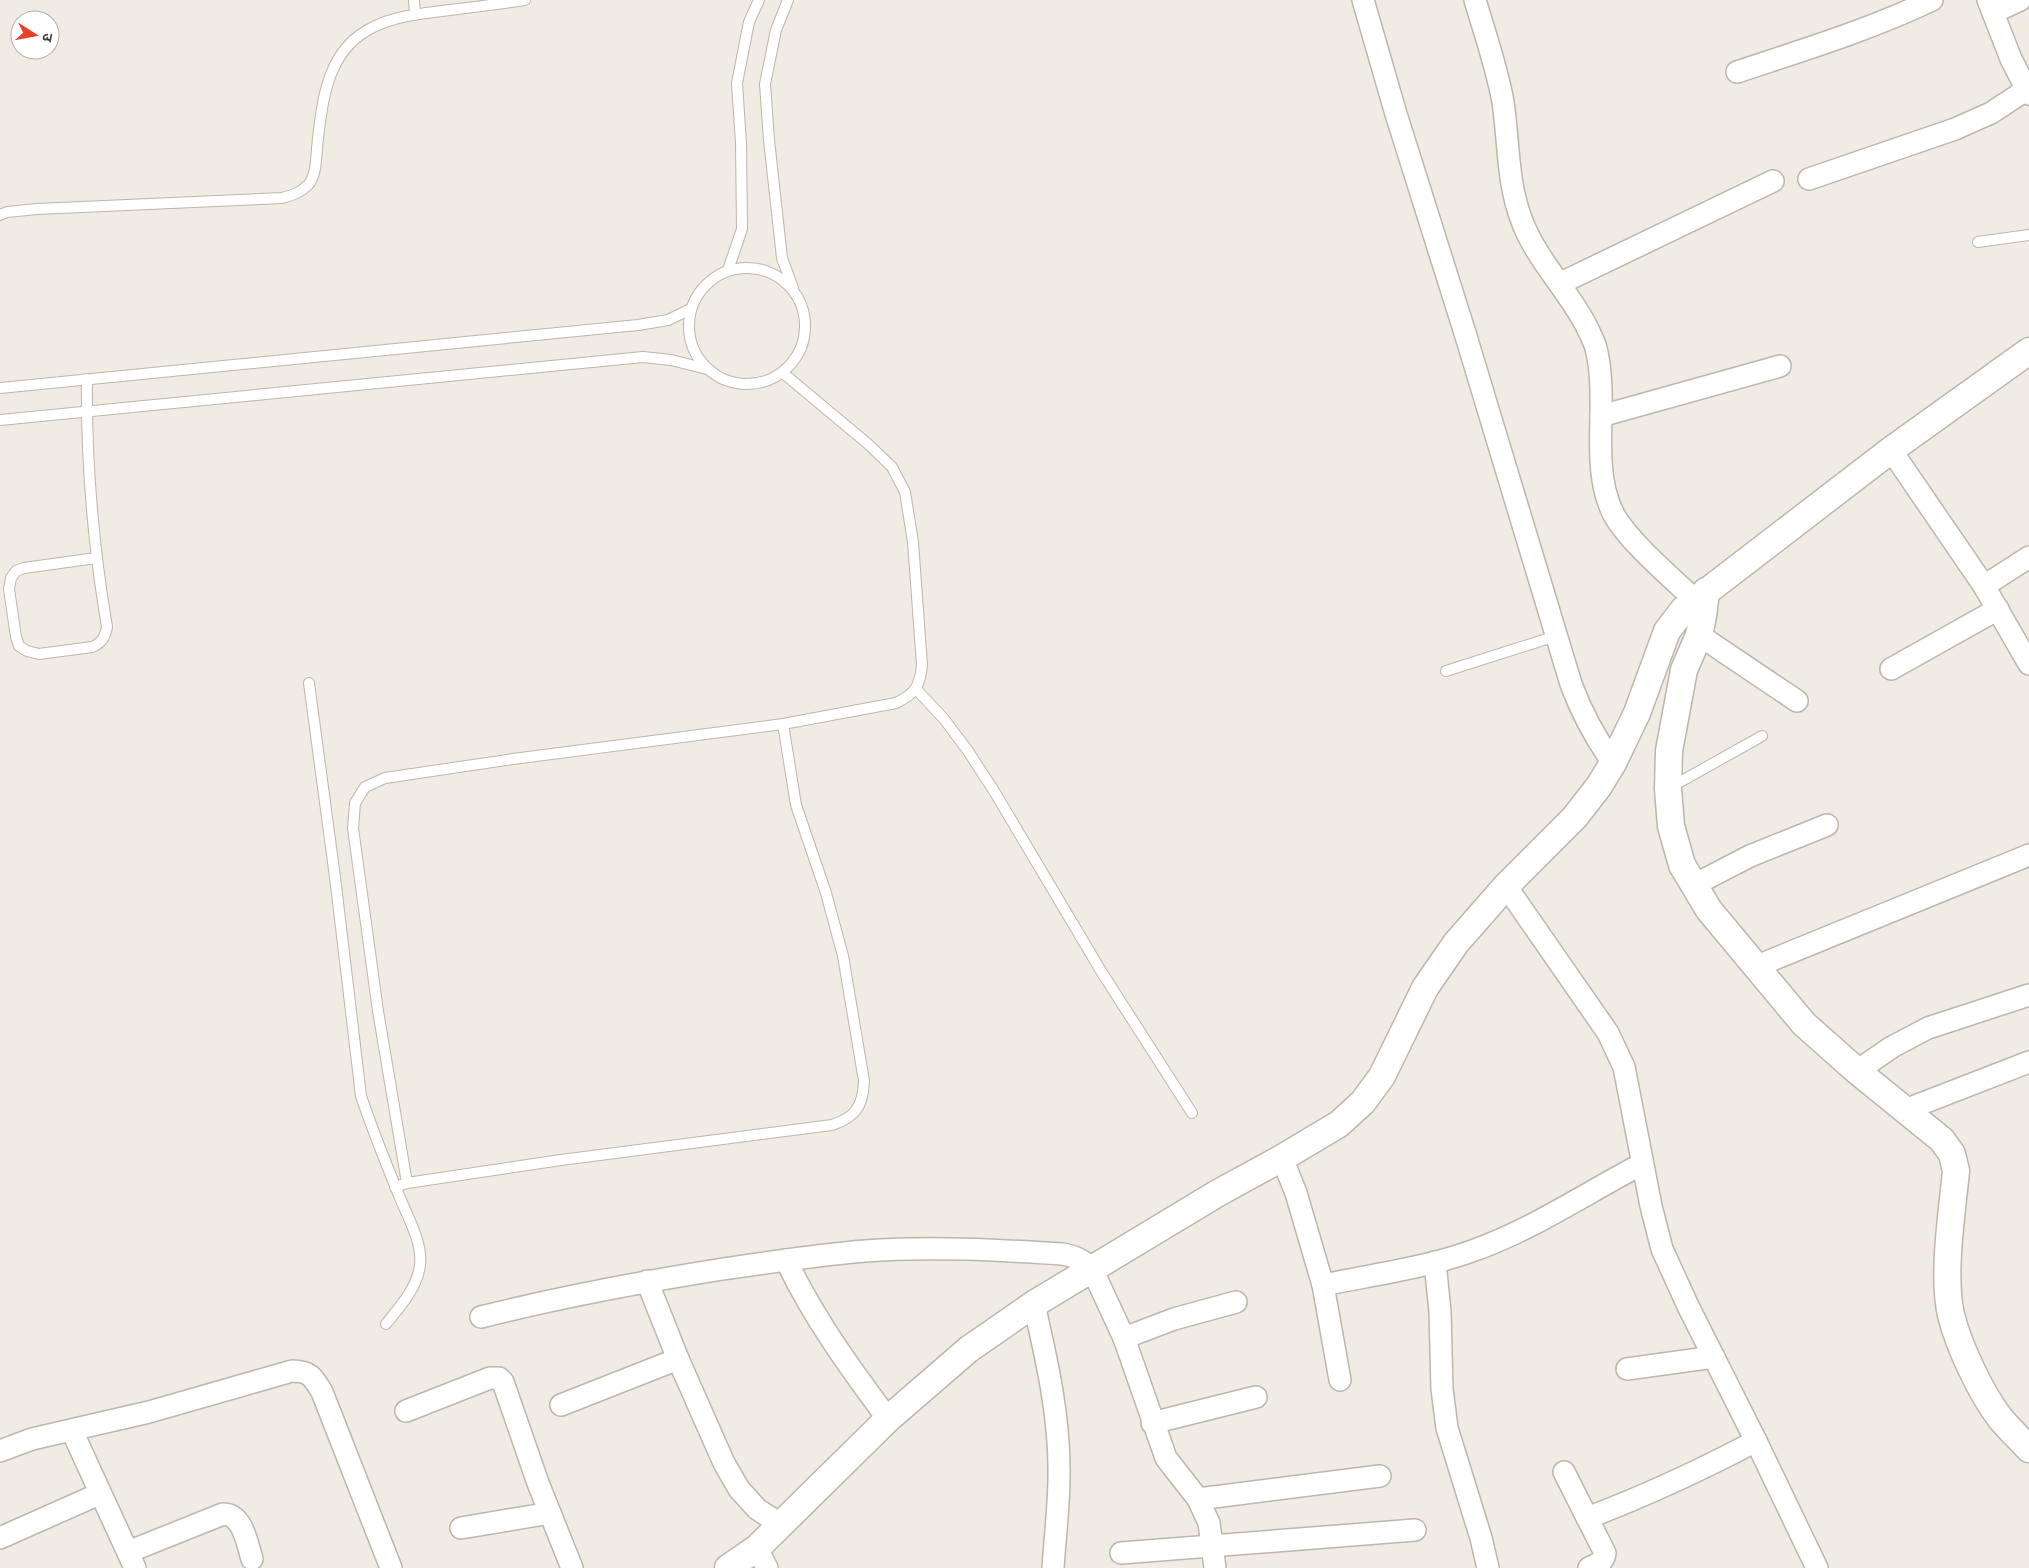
<svg xmlns="http://www.w3.org/2000/svg" width="2029" height="1568" viewBox="0 0 2029 1568" font-family="Lato,'Noto Sans Devanagari',sans-serif">
	<style>
		.lines { fill: none; stroke-linecap: round; stroke-linejoin: round }
		.service-casing { stroke: #bdb6aa; stroke-width: 12 }
		.minor-casing { stroke: #bdb6aa; stroke-width: 24 }
		.tertiary-casing { stroke: #bdb6aa; stroke-width: 29 }
		.service { stroke: #fff; stroke-width: 10 }
		.minor { stroke: #fff; stroke-width: 21 }
		.tertiary { stroke: #fff; stroke-width: 26 }
	</style>
	<rect width="100%" height="100%" fill="#f0ece4"/>
	<g class="lines">
		<g class="service-casing">
			<g id="service">
				<polyline points="414,0 415,15"/>
				<polyline points="788,0 776,30 765,84 769,140 782,258 793,288"/>
				<path d="M0,215l7,-3 30,-3 245,-11c11,-3 18,-5 26,-13 8,-9 8,-25 9,-37 4,-39 8,-88 43,-113 26,-19 59,-21 90,-25 25,-3 50,-6 75,-10"/>
				<polyline points="1978,242 2029,235"/>
				<circle cx="747" cy="326" r="58"/>
				<polyline points="728,270 742,229 741,143 737,83 749,22 759,0"/>
				<path d="M87,379c-1,85 6,165 20,248 -2,10 -5,16 -15,20l-53,7 -12,-3 -8,-5 -3,-9 -7,-48 2,-11 5,-7 8,-3 72,-10"/>
				<polyline points="0,388 638,325 668,320 691,309"/>
				<polyline points="0,420 643,357 671,360 707,369"/>
				<polyline points="1446,671 1556,636"/>
				<path d="M309,683l26,194 26,219c11,33 24,65 37,97 8,21 25,49 22,72 -3,24 -20,41 -34,59"/>
				<polyline points="916,689 944,719 968,751 994,791 1101,971 1192,1113"/>
				<polyline points="1671,787 1762,736"/>
				<path d="M407,1183l-29,-172 -25,-183 2,-25 10,-16 20,-9 128,-19 270,-35 113,-21c19,-9 24,-17 26,-38l-9,-123 -8,-50 -13,-25 -24,-23 -85,-71"/>
				<path d="M395,1187l12,-4 154,-23 271,-35c24,-8 31,-19 32,-44l-21,-125 -17,-63 -30,-88 -13,-81"/>
			</g>
		</g>
		<g class="minor-casing">
			<g id="minor">
				<path d="M1363,0l33,114 69,219 106,351c11,30 23,52 42,79"/>
				<path d="M1475,0c10,34 22,68 28,102 6,40 4,81 19,119 14,38 46,69 65,106 3,7 7,14 9,21 9,37 3,75 5,113 1,19 4,37 13,54 16,28 57,62 81,85"/>
				<polyline points="1988,0 2011,59 2029,94"/>
				<polyline points="1994,12 2020,0"/>
				<path d="M1737,72c66,-22 132,-42 195,-72"/>
				<polyline points="1809,179 1955,129 1991,113 2026,90"/>
				<polyline points="1561,283 1773,181"/>
				<polyline points="1601,416 1780,366"/>
				<polyline points="1891,450 1984,586 2029,664"/>
				<polyline points="1984,586 2029,557"/>
				<polyline points="1699,635 1797,701"/>
				<polyline points="1891,669 1998,609"/>
				<polyline points="1694,885 1750,856 1827,825"/>
				<polyline points="1506,886 1608,1033 1624,1067 1651,1206 1662,1249 1688,1306 1756,1441 1817,1568"/>
				<polyline points="1757,966 2029,855"/>
				<polyline points="1857,1071 1892,1047 1928,1028 2029,995"/>
				<polyline points="1905,1110 2029,1062"/>
				<polyline points="1282,1158 1296,1193 1323,1285 1340,1380"/>
				<path d="M786,1260c27,57 64,108 102,159"/>
				<polyline points="1435,1262 1440,1312 1442,1389 1447,1428 1481,1538 1488,1568"/>
				<polyline points="647,1281 678,1359 724,1463 739,1489 757,1509 782,1525"/>
				<path d="M1323,1285c49,-10 102,-17 149,-34 60,-21 114,-58 170,-87"/>
				<path d="M1034,1304c13,57 26,114 25,172 0,30 -4,61 -6,92"/>
				<path d="M481,1317c80,-20 160,-35 242,-48 47,-7 94,-14 142,-18 66,-5 132,-1 197,3 13,2 21,6 30,15l32,69 42,120 32,41 11,24 6,45"/>
				<polyline points="1124,1338 1174,1319 1236,1302"/>
				<polyline points="1627,1369 1714,1357"/>
				<polyline points="561,1405 678,1359"/>
				<polyline points="406,1411 490,1378 499,1378 503,1382 538,1483 572,1568"/>
				<polyline points="1152,1423 1256,1397"/>
				<polyline points="72,1431 135,1568"/>
				<path d="M0,1451l32,-12 117,-27 143,-41c18,0 21,6 30,21l69,176"/>
				<path d="M1564,1472l41,81c-1,10 -9,11 -16,15"/>
				<polyline points="1198,1499 1380,1476"/>
				<path d="M1587,1518c58,-22 114,-48 169,-77"/>
				<polyline points="461,1528 550,1513"/>
				<polyline points="0,1538 99,1494"/>
				<polyline points="757,1548 767,1568"/>
				<path d="M128,1552l95,-38c20,0 24,29 29,45"/>
				<polyline points="1121,1553 1415,1530"/>
			</g>
		</g>
		<g class="tertiary-casing">
			<g id="tertiary">
				<path d="M1706,591l-3,25 -4,19 -15,35 -15,81 -1,38 3,37 11,39 27,45 95,114 53,47 85,69 10,14 4,17c-4,41 -14,105 -5,144 8,32 30,78 49,103 9,11 20,21 29,31"/>
				<polyline points="728,1568 757,1548 888,1419 969,1349 1034,1304 1218,1193 1282,1158 1339,1124 1363,1102 1382,1076 1425,988 1456,943 1506,886 1575,817 1599,786 1613,763 1637,713 1667,631 1684,609 1891,450 2029,351"/>
			</g>
		</g>
		<use href="#service" class="service"/>
		<use href="#minor" class="minor"/>
		<use href="#tertiary" class="tertiary"/>
	</g>
	<g transform="translate(35 35) rotate(101)"><circle r="24" fill="#ffffff" stroke="#b3b1ae"/>
	<path d="M0-4L9 19L0 12L-9 19Z" fill="#e54125"/>
	<text y="-8" font-size="14" font-weight="bold" text-anchor="middle" fill="#413c34">उ</text>
	</g>
</svg>
